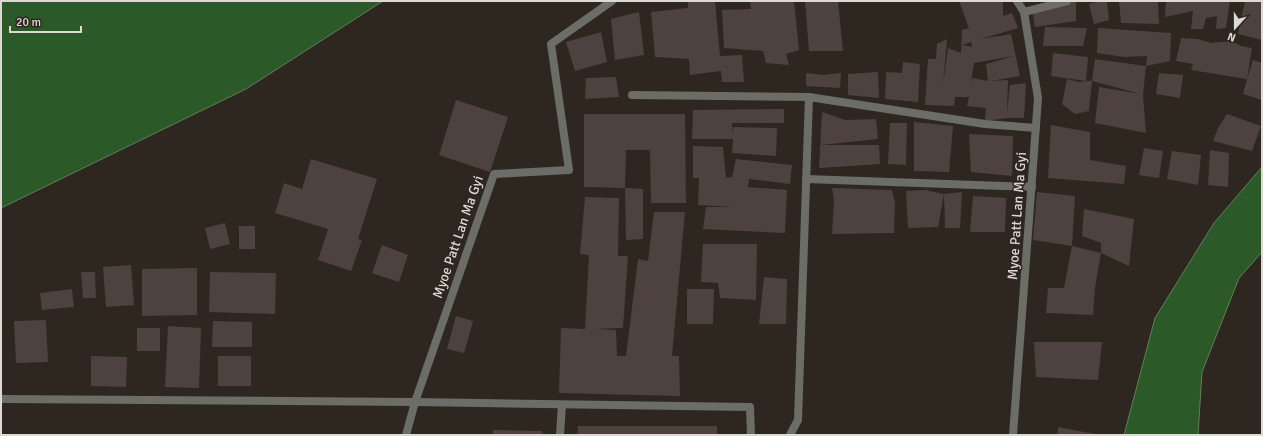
<svg xmlns="http://www.w3.org/2000/svg" width="1263" height="436" viewBox="0 0 1263 436" font-family="Signika,sans-serif">
	<style>
		.water { fill: #2b5927; stroke: #60805b }
		.building { fill: #4d423f; fill-rule: evenodd }
		.lines { fill: none; stroke-linecap: round; stroke-linejoin: round }
		.street { stroke: #6d6d68; stroke-width: 8 }
		.labels { text-anchor: middle; dominant-baseline: central; stroke-width: 3; stroke-linejoin: round; paint-order: stroke }
		.street-label { font-size: 14px; fill: #dddad5; stroke: #2d2720 }
	</style>
	<rect width="100%" height="100%" fill="#2d2720"/>
	<g class="water">
		<polygon points="1,1 383,1 246,89 1,208"/>
		<polygon points="1262,167 1262,252 1239,278 1202,372 1198,435 1124,435 1155,318 1214,223"/>
	</g>
	<g class="building">
		<polygon points="688,1 715,1 720,56 742,55 744,82 722,82 721,71 690,75 689,59 655,57 651,12 688,8"/>
		<polygon points="750,1 794,1 799,50 786,54 789,65 766,63 763,51 724,48 722,10 751,9"/>
		<polygon points="805,1 838,1 843,51 809,51"/>
		<path d="M959,1h44v15l9,-3 6,15 -37,11 30,-5 9,42 -29,5 17,-1 -1,33 3,-28 16,-2 -2,35h-17l-22,3 1,-13 -19,-2 2,-9h-14l-1,9 -29,-1 3,-46h8l1,-15 10,-5 -4,46 5,-37 13,5 1,-23 7,-2zM971,42l1,5 -10,-2zM1014,56l-28,8 2,17 -16,-3 -2,9 4,-24z"/>
		<polygon points="1067,1 1076,1 1076,21 1035,27 1032,10"/>
		<polygon points="1099,1 1107,1 1109,20 1094,24 1089,4"/>
		<polygon points="1119,1 1158,1 1159,24 1121,23"/>
		<polygon points="1166,1 1230,1 1226,28 1216,29 1217,16 1206,18 1203,29 1191,29 1193,11 1165,17"/>
		<polygon points="1245,1 1262,1 1262,40 1238,34"/>
		<polygon points="639,12 644,55 615,60 611,19"/>
		<polygon points="1045,27 1087,28 1083,46 1043,46"/>
		<polygon points="1098,28 1171,33 1170,61 1146,66 1147,56 1124,57 1097,53"/>
		<polygon points="601,32 607,62 575,71 566,42"/>
		<polygon points="1181,38 1198,39 1211,43 1231,41 1241,46 1252,48 1247,79 1253,60 1262,63 1262,100 1243,94 1247,79 1191,70 1193,64 1176,61"/>
		<polygon points="1053,53 1088,57 1086,81 1092,81 1089,111 1075,114 1062,104 1067,79 1079,82 1086,81 1051,76"/>
		<polygon points="1095,59 1146,66 1143,95 1146,133 1095,123 1099,87 1141,94 1092,81"/>
		<polygon points="903,62 920,64 918,102 885,99 886,72 902,73"/>
		<polygon points="878,72 879,98 848,95 848,74"/>
		<polygon points="806,73 823,75 841,73 840,88 806,86"/>
		<polygon points="1159,73 1183,75 1180,98 1156,94"/>
		<polygon points="616,77 619,97 585,99 586,78"/>
		<polygon points="456,100 508,117 490,172 439,155"/>
		<polygon points="784,109 784,123 732,123 732,135 733,127 777,128 776,156 732,153 733,139 692,139 693,110"/>
		<polygon points="822,112 845,120 876,119 878,139 821,145 879,145 880,164 819,168"/>
		<polygon points="584,114 685,114 686,203 651,203 650,150 626,150 625,188 584,187"/>
		<polygon points="1227,114 1261,126 1252,151 1213,141 1218,128"/>
		<polygon points="914,122 953,126 949,172 914,171"/>
		<polygon points="890,123 907,123 906,165 888,164"/>
		<polygon points="1051,125 1090,132 1090,160 1126,166 1124,184 1048,178"/>
		<polygon points="969,134 1013,136 1012,176 971,172"/>
		<polygon points="693,146 723,147 726,178 732,177 736,159 792,165 790,184 749,179 748,187 787,190 785,233 703,229 706,207 734,207 698,205 699,178 693,178"/>
		<polygon points="1144,148 1163,151 1159,178 1139,175"/>
		<polygon points="1210,150 1229,153 1228,187 1208,185"/>
		<polygon points="1172,151 1201,155 1198,185 1167,179"/>
		<polygon points="311,159 377,179 358,239 362,240 351,271 318,260 328,229 275,213 284,183 302,189"/>
		<polygon points="625,188 643,189 643,239 626,240"/>
		<polygon points="832,188 892,190 895,203 894,233 832,234 834,200"/>
		<polygon points="925,190 944,194 962,192 960,228 945,228 944,194 938,227 908,228 906,191"/>
		<polygon points="1037,192 1075,196 1072,246 1101,253 1095,288 1093,315 1046,313 1048,288 1064,288 1072,246 1033,240"/>
		<polygon points="973,196 1006,198 1005,232 970,232"/>
		<polygon points="585,197 619,198 618,256 628,256 623,328 595,329 616,330 617,356 626,356 638,259 648,261 654,212 685,212 672,356 679,356 680,396 559,393 561,328 585,329 589,255 580,254"/>
		<polygon points="1084,209 1134,219 1129,266 1101,253 1101,243 1082,236"/>
		<polygon points="225,223 230,244 210,249 205,228"/>
		<rect x="239" y="226" width="16" height="23"/>
		<polygon points="703,244 757,244 756,300 720,298 718,283 701,282"/>
		<polygon points="382,245 408,255 399,282 372,273"/>
		<polygon points="131,265 134,305 106,307 103,267"/>
		<polygon points="197,268 197,315 142,316 142,269"/>
		<polygon points="81,272 95,272 96,298 83,298"/>
		<polygon points="210,272 276,273 275,314 209,312"/>
		<polygon points="764,277 787,279 786,324 759,324"/>
		<polygon points="72,289 74,307 42,310 40,293"/>
		<polygon points="687,289 714,289 713,324 687,324"/>
		<polygon points="456,316 473,321 464,353 447,349"/>
		<polygon points="46,320 48,362 16,363 14,321"/>
		<polygon points="213,321 252,322 252,347 212,347"/>
		<polygon points="168,326 201,328 199,388 165,387"/>
		<rect x="137" y="328" width="23" height="23"/>
		<polygon points="1034,342 1102,342 1098,380 1036,377"/>
		<polygon points="91,356 127,357 126,387 91,386"/>
		<rect x="218" y="356" width="33" height="30"/>
		<rect x="578" y="426" width="139" height="9"/>
		<polygon points="1058,427 1095,434 1095,435 1058,435"/>
		<polygon points="493,430 542,431 542,435 493,435"/>
	</g>
	<g class="lines">
		<g class="street">
			<polyline points="1024,12 1067,1"/>
			<polyline points="632,95 809,97 985,124 1036,128"/>
			<polyline points="806,179 1032,187"/>
			<polyline points="1,399 415,402 750,407 751,435"/>
			<polyline points="406,435 415,402 494,174 569,170 551,44 612,1"/>
			<polyline points="560,435 562,405"/>
			<polyline points="790,435 798,420 809,97"/>
			<polyline points="1013,435 1038,98 1024,12 1017,1"/>
		</g>
	</g>
	<g class="labels">
		<g class="street-label">
			<text transform="translate(1017 216) rotate(-86)">Myoe Patt Lan Ma Gyi</text>
			<text transform="translate(458 237) rotate(-71)">Myoe Patt Lan Ma Gyi</text>
		</g>
	</g>
	<rect width="1263" height="436" fill="none" stroke="#dddad5" stroke-width="4"/>
	<g transform="translate(1235 28) rotate(201)" stroke="#2d2720" stroke-width="3" paint-order="stroke">
	<path d="M0-3L7 15L0 10L-7 15Z" fill="#dddad5"/>
	<text y="-6" font-size="11" font-weight="bold" text-anchor="middle" fill="#dddad5">N</text>
	</g>
	<path d="M10 26v6h71v-6" fill="none" stroke="#dddad5" stroke-width="2"/>
	<text x="16" y="26" font-size="12" fill="#dddad5" stroke="#2d2720" stroke-width="3" paint-order="stroke">20 m</text>
</svg>
